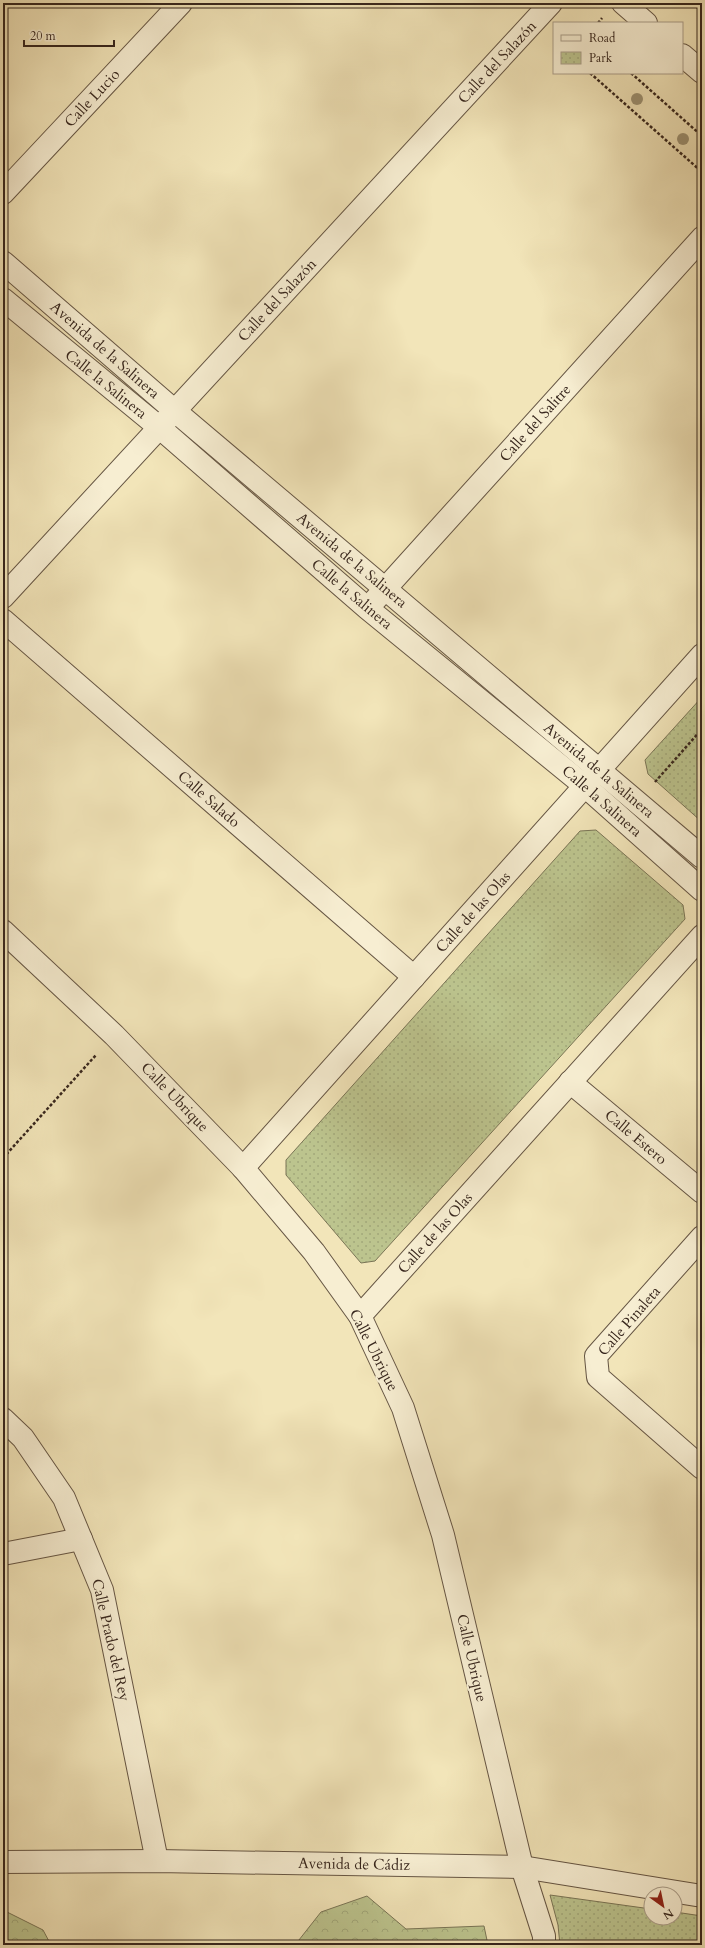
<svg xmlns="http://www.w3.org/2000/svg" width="705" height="1948" viewBox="0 0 705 1948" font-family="Cardo,serif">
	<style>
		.forest { fill: url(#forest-crowns); stroke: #7a7556 }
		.park { fill: url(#park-dots); stroke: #7a7556 }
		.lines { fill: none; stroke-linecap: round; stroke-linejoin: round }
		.minor-casing { stroke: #665644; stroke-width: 24 }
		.path { stroke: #37261d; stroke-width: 2.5; stroke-dasharray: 3 2; stroke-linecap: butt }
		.minor { stroke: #f7eed2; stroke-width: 22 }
		.tree { fill: #9d9273 }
		.labels { text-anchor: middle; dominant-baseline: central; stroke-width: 4; stroke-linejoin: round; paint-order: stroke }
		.street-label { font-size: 15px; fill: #37261d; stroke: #f7eed2 }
	</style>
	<defs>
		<pattern id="forest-crowns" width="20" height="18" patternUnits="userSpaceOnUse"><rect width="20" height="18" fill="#bcc48e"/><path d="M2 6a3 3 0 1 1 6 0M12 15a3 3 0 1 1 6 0" fill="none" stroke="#a2a87a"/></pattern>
		<pattern id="park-dots" width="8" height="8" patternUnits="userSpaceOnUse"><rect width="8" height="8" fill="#bcc48e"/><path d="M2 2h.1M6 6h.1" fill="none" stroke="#a2a87a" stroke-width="1.8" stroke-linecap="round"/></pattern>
	</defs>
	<rect width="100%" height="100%" fill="#f2e5b9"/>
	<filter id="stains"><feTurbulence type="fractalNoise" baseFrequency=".005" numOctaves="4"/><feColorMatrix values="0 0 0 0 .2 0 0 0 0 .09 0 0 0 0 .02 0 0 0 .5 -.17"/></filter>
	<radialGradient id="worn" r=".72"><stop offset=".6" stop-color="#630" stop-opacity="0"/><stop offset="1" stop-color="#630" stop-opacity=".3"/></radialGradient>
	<g class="forest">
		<polygon points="367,1896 406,1929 484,1926 488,1945 295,1945 321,1912"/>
		<polygon points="3,1910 43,1930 51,1945 3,1945"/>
	</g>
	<g class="park">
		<polygon points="702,697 702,822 648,774 645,760"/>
		<polygon points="596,830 683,905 685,919 375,1261 361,1263 286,1175 286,1160 580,831"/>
		<polygon points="550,1895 651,1909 651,1918 675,1918 675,1912 702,1916 702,1945 560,1945 558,1925"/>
	</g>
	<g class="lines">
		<g class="minor-casing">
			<g id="minor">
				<polyline points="623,3 646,23"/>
				<polyline points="682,55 702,72"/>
				<polyline points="3,193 181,3"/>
				<polyline points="3,262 175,411 702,857"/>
				<polyline points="3,299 160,428 367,608 585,786 702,890"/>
				<polyline points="3,597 551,3"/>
				<polyline points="375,600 702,238"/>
				<polyline points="3,620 414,977"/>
				<polyline points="3,931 114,1035 243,1168 314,1252 360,1316 403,1408 443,1535 522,1867 544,1936 544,1945"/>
				<polyline points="570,1082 702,1192"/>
				<polyline points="243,1168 702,655"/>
				<polyline points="702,1237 596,1356 598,1377 702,1468"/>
				<polyline points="360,1316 702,936"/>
				<polyline points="3,1419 23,1438 64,1498 102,1590 157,1861"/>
				<polyline points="3,1554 81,1539"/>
				<polyline points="3,1862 157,1861 522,1867 702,1896"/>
			</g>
		</g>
		<g class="path">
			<polyline points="692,3 702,11"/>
			<polyline points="598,23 602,18"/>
			<polyline points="590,73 702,172"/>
			<polyline points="631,73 702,136"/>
			<polyline points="655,782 702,729"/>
			<polyline points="3,1158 96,1055"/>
		</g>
		<use href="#minor" class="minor"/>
	</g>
	<g class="tree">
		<circle cx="637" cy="99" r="6"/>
		<circle cx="683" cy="139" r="6"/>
	</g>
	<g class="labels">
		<g class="street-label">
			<text transform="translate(497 62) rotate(-47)">Calle del Salazón</text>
			<text transform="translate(92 98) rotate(-47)">Calle Lucio</text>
			<text transform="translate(277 300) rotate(-47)">Calle del Salazón</text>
			<text transform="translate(105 350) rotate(41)">Avenida de la Salinera</text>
			<text transform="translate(106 384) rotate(39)">Calle la Salinera</text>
			<text transform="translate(535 423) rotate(-48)">Calle del Salitre</text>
			<text transform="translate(352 560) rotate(40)">Avenida de la Salinera</text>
			<text transform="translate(352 594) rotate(40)">Calle la Salinera</text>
			<text transform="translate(599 770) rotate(40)">Avenida de la Salinera</text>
			<text transform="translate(209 799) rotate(41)">Calle Salado</text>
			<text transform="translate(602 801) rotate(41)">Calle la Salinera</text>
			<text transform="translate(473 912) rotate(-48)">Calle de las Olas</text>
			<text transform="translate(175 1097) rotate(46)">Calle Ubrique</text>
			<text transform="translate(636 1137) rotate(40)">Calle Estero</text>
			<text transform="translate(435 1233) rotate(-48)">Calle de las Olas</text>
			<text transform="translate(629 1321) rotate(-49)">Calle Pinaleta</text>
			<text transform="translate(374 1350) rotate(63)">Calle Ubrique</text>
			<text transform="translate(111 1640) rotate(77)">Calle Prado del Rey</text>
			<text transform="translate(472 1658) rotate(77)">Calle Ubrique</text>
			<text transform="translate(354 1864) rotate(1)">Avenida de Cádiz</text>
		</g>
	</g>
	<rect width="705" height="1948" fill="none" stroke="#f2e5b9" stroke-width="16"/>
	<rect x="4" y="4" width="697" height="1940" fill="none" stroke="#37261d" stroke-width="2"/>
	<rect x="8" y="8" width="689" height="1932" fill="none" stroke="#37261d"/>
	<rect x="553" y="22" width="130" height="52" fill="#f7eed2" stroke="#aa9e8a"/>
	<rect x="561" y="35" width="20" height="6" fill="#f7eed2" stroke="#aa9e8a"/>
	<text x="589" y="42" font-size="12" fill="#37261d">Road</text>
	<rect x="561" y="52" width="20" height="12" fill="url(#park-dots)" stroke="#aa9e8a"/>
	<text x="589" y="62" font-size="12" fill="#37261d">Park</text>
	<g transform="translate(663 1906) rotate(147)"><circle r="19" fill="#f7eed2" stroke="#aa9e8a"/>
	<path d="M0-3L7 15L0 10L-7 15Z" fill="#8f2418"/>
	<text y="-6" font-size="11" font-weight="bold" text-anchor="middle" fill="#37261d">N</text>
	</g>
	<path d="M24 40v6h90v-6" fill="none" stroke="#37261d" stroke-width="2"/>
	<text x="30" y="40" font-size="12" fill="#37261d" stroke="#f7eed2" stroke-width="3" paint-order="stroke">20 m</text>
	<rect width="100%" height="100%" filter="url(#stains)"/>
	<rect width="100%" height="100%" fill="url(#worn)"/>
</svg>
